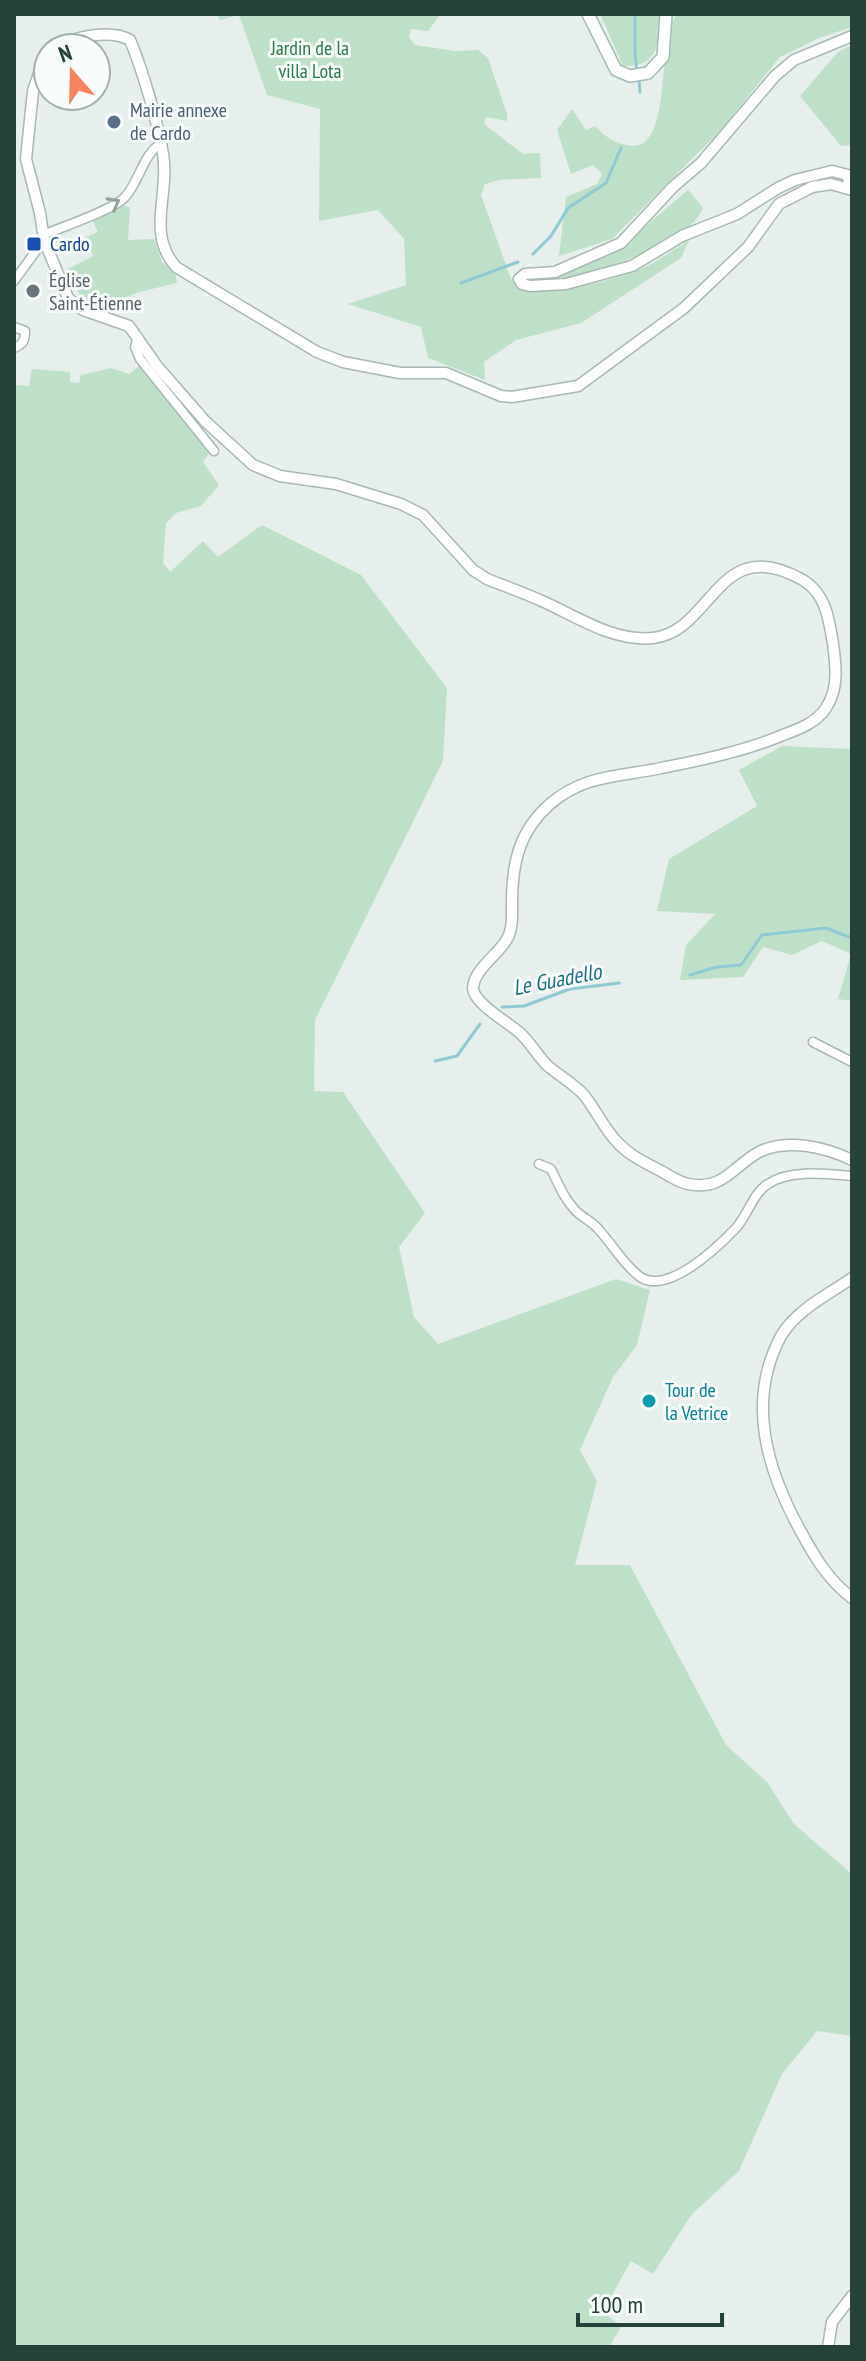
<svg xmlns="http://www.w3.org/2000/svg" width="866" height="2361" viewBox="0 0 866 2361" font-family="'PT Sans Narrow',sans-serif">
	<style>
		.green { fill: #bfe0c8 }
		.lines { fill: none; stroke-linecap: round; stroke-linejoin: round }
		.stream { stroke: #8ec9d4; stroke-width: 3 }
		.minor-casing { stroke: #a8b8b2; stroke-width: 11 }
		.tertiary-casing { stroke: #a8b8b2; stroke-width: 13 }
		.secondary-casing { stroke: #a4bbb3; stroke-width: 14 }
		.minor { stroke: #fff; stroke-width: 8 }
		.tertiary { stroke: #fff; stroke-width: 10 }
		.secondary { stroke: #fff; stroke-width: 11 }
		.oneway { stroke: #92a09c }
		.service-dot { fill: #5c6f8a; stroke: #f7fbf9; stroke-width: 3 }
		.transit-dot { fill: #1a4fb4; stroke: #f7fbf9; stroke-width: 3 }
		.worship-dot { fill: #6b7280; stroke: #f7fbf9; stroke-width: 3 }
		.culture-dot { fill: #0f9aa8; stroke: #f7fbf9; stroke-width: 3 }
		.labels { text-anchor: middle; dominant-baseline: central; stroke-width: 6; stroke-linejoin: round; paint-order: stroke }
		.park-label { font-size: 20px; fill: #2d7a4b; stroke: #f7fbf9 }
		.service-label { font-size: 20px; fill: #4e5e75; stroke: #f7fbf9; text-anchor: start }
		.transit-label { font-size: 20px; fill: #164399; stroke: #f7fbf9; text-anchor: start }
		.worship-label { font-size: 20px; fill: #5b616d; stroke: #f7fbf9; text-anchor: start }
		.culture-label { font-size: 20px; fill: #0d838f; stroke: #f7fbf9; text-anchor: start }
		.water-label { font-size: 22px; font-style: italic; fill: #1c6f80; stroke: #f7fbf9 }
	</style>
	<rect width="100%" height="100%" fill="#e6efeb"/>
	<g class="green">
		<path d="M217,14h224l-13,17 -17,-2 -2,8 6,8 40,6 23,-1 10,8 19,56v7l-21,-4 -2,7 39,30 17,-1 1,25 -41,2 -15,4 -4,11 30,84c29,23 102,2 134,-12 15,-7 29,-18 44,-27l-8,18 -100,65 -65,17 -32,22 1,18 -57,-22 -7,-31 -73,-23 58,-19 -2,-46 -26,-29 -59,11 1,-112 -53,-14 -28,-80 -19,5z"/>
		<path d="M604,14h57c-3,29 -1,53 -38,52l-22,-50z"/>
		<path d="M678,14h174v13l-33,11 -39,19 -59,73 -109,109 -53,17 7,-59 31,-13 5,-10 -9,-9 -22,9 -14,-44 15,-21 14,21 9,-4c11,11 16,15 31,19 50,13 28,-111 52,-131z"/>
		<polygon points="852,45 852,145 841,146 800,96 838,52"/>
		<path d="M688,190l15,18c-18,41 -105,61 -145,73l-1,-4 57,-24z"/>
		<polygon points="121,204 130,208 128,240 154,239 162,262 175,272 177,283 139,292 106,306 90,306 80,296 68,269 93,256 86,237 98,232 91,218"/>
		<polygon points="139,366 209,453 203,462 219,485 201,506 176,513 166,523 163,563 170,572 203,541 218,557 262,525 361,575 447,688 443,761 315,1020 314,1091 343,1092 425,1213 399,1247 414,1317 438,1344 616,1279 650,1290 637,1345 613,1377 580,1450 597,1481 575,1565 630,1565 726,1745 767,1782 794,1824 852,1874 852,2036 817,2031 782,2074 739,2171 692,2214 653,2274 631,2261 603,2311 621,2327 609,2347 14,2347 14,385 29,386 32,369 70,372 70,382 79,383 81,375 111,368 129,374"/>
		<polygon points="782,746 852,749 852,1001 838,999 851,954 822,941 792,955 763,947 743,977 680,980 686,945 715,914 657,911 669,859 757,806 739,770"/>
	</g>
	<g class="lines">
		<g class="stream">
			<polyline points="635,14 635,53 637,72"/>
			<polyline points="639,80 640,92"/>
			<polyline points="533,254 551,236 568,208 606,183 621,148"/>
			<polyline points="461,283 518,262"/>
			<polyline points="690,975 717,967 741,965 762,935 826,928 852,938"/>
			<polyline points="502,1007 524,1006 570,989 619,983"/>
			<polyline points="435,1061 457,1056 480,1024"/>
		</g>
		<g class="minor-casing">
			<g id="minor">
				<path d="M43,235c19,-8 70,-25 82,-38 14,-15 18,-42 35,-53"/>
				<polyline points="14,281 44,240"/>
				<path d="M14,327l11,4c0,10 -2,13 -11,17"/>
				<polyline points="138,337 135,347 140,359 214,451"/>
				<polyline points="813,1042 852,1062"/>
				<path d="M539,1164l12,5c7,14 13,30 25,42 7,7 17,11 23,19 14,15 24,34 40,46 27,21 79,-29 97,-48 12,-13 17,-35 32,-44 22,-15 59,-10 84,-8"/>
			</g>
		</g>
		<g class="tertiary-casing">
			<g id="tertiary">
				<path d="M56,48c18,-12 55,-19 74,-8 13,31 27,80 33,114 7,40 -17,79 13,113l141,85 26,10 57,11h46l55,23 11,1 66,-11 106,-78 64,-61 31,-43 33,-17 19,-3 21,6"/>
				<path d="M48,57l-6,8 -9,26 -7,68 14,54 4,27 24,58 15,12 46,16 28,40 48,55 48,44 27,11 56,8 65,20 22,11 50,55 14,9c18,7 37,14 55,22 34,15 71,41 111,37 61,-7 64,-107 150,-58 23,14 26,39 30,64 3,22 6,44 -7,64 -10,15 -27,21 -43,27 -38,16 -81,25 -122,33 -41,9 -76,6 -111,36 -31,27 -38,59 -38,99 0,12 1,26 -5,36 -8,15 -33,30 -34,49 0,15 36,35 47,45 11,10 18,24 29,34 11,9 25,17 35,28 12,15 20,34 34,48 12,13 28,20 43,28 9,5 17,11 27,13 35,7 44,-17 71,-32 28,-14 66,-5 93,8"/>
				<polyline points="849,188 848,175 832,171 795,180 778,188 737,214 682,236 632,266 566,284 530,286 522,284 519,279 525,274 555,272 621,243 673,187 701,163 775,76 794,60 852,36"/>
				<path d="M852,1278c-24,17 -56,32 -71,58 -35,65 -14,134 19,194 14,26 28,50 52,68"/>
				<polyline points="828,2347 832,2322 852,2296"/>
			</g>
		</g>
		<g class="secondary-casing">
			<polyline id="secondary" points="588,14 616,70 630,76 648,73 663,57 666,14"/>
		</g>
		<use href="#minor" class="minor"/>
		<use href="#tertiary" class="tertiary"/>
		<use href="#secondary" class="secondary"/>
	</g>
	<defs><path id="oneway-chevron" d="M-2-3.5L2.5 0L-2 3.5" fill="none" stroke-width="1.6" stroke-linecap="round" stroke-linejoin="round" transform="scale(2)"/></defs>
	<use class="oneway" href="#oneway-chevron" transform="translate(114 203) rotate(-29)"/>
	<circle class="service-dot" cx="114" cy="122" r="8"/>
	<rect class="transit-dot" x="26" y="236" width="16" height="16" rx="4"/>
	<circle class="worship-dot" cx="33" cy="291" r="8"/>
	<circle class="culture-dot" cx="649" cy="1401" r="8"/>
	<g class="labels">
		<g class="park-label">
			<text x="310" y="48">Jardin de la<tspan x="310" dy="23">villa Lota</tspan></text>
		</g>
		<g class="service-label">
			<text x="130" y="110">Mairie annexe<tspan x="130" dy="23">de Cardo</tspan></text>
		</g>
		<g class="transit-label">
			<text x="50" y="244">Cardo</text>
		</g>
		<g class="worship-label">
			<text x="49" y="280">Église<tspan x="49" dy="23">Saint-Étienne</tspan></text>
		</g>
		<g class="culture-label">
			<text x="665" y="1390">Tour de<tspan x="665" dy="23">la Vetrice</tspan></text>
		</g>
		<g class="water-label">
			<text transform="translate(557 979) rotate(-11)">Le Guadello</text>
		</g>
	</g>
	<rect width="866" height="2361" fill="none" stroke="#24423a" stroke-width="32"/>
	<g transform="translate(72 72) rotate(340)"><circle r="38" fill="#f7fbf9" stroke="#a3b1ad" stroke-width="2"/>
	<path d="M0-6L14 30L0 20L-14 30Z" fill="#f4845f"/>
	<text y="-12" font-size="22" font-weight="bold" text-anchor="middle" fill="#24423a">N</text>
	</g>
	<path d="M578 2313v12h144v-12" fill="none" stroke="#24423a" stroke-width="4"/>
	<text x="590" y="2313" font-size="24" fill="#24423a" stroke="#f7fbf9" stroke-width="6" paint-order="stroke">100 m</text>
</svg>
